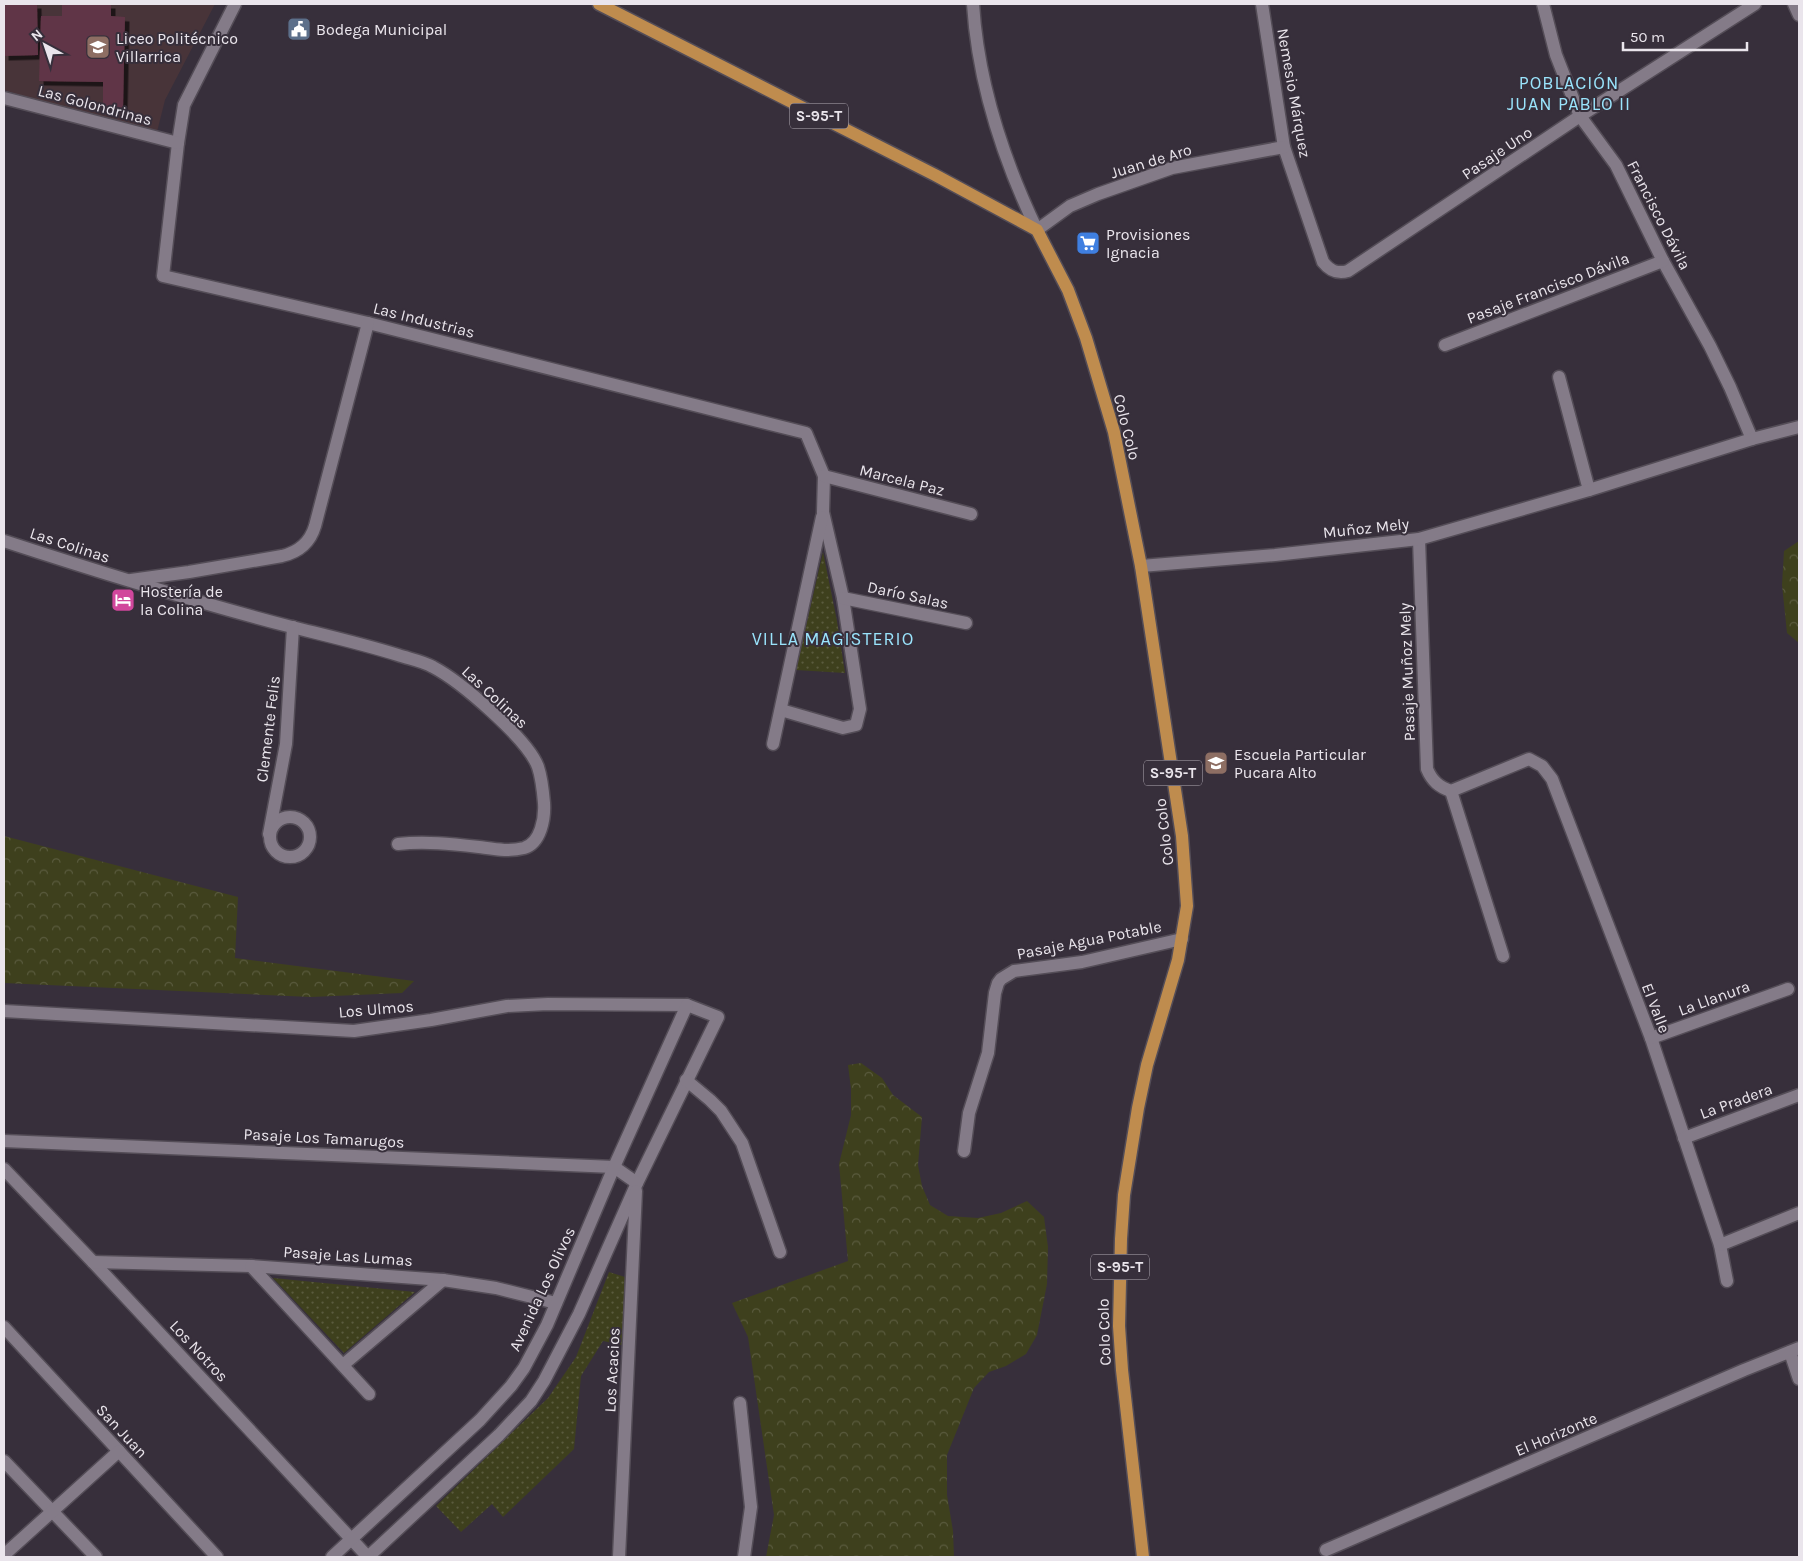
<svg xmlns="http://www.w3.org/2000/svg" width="1803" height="1561" viewBox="0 0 1803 1561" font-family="Karla,sans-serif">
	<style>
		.education { fill: #483439 }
		.grass { fill: url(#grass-dots) }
		.forest { fill: url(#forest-crowns) }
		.building { fill: #603546; filter: url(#shadow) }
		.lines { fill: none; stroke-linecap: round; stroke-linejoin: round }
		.minor-casing { stroke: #544d57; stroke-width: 15 }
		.secondary-casing { stroke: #544d57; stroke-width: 15 }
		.primary-casing { stroke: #544d57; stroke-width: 15 }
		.minor { stroke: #847b88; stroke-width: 12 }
		.secondary { stroke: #847b88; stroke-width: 12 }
		.primary { stroke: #bf8c4e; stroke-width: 12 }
		.labels { text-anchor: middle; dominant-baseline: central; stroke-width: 4; stroke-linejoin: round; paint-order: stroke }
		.shield { fill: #372f3b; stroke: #b4aeb7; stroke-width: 1 }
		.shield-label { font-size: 15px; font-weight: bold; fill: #eae5ec }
		.poi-label { font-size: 16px; fill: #eae5ec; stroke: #372f3b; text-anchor: start }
		.street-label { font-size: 16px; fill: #eae5ec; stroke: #372f3b }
		.neighbourhood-label { font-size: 18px; letter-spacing: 1px; fill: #9ae4fc; stroke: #372f3b }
	</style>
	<defs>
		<pattern id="grass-dots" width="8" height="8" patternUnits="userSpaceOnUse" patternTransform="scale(1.25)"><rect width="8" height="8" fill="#3e401d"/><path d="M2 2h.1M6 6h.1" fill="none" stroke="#5a5b3e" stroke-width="1.8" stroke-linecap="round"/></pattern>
		<pattern id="forest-crowns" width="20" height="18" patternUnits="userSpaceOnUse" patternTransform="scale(1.25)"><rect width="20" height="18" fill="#3e401d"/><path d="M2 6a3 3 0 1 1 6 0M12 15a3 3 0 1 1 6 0" fill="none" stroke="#5a5b3e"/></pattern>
		<filter id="shadow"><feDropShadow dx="4.5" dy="4.5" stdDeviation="0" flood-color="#0009"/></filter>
	</defs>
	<rect width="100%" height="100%" fill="#372f3b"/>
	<polygon class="education" points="4,4 215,4 165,100 156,136 4,90"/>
	<g class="grass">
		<polygon points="823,552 837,621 845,673 796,670"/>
		<polygon points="609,1272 625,1277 622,1345 603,1341 581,1376 574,1449 503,1517 492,1504 461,1532 436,1506 548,1398 576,1357"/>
		<polygon points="273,1278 415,1292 344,1353"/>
	</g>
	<g class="forest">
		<polygon points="1799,541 1799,643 1787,633 1782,585 1784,551"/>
		<polygon points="4,836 238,897 235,958 414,981 402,993 311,997 4,983"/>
		<polygon points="861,1063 882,1078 893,1095 922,1117 918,1165 922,1186 930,1205 948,1216 978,1218 1001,1213 1027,1201 1044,1217 1048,1247 1047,1284 1037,1335 1026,1354 1006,1366 989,1372 974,1388 947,1455 947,1495 953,1531 954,1557 766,1557 774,1515 748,1337 732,1303 848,1261 839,1164 851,1115 851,1089 848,1065"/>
	</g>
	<g class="building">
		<polygon points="4,4 37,4 38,55 4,56"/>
		<polygon points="62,4 111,4 111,16 125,17 123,108 103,107 103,82 39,81 41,16 62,16"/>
	</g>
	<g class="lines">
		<g class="minor-casing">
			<g id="minor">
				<polyline points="235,4 184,105 178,143 163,276 368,323 806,433 824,476 823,512 843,598 860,709 856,725 843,728 781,710"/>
				<path d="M1262,4l22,143 39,115c7,9 14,12 25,9l232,-155 175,-112"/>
				<polyline points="1543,4 1556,55 1580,116 1616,165 1663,261 1710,346 1730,387 1752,439"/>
				<polyline points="1794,4 1799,15"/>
				<polyline points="4,98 178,143"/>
				<polyline points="1037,230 1070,206 1098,194 1172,168 1284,147"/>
				<polyline points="1445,345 1663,261"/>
				<polyline points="1559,377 1589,490"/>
				<polyline points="824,476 971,514"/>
				<path d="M1419,539l8,230c5,12 12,18 24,22l78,-32 13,7 10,13 99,259 69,207 7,36"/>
				<path d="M4,541c95,31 191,61 288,86 36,9 71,17 106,28 12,4 25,6 35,12 27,14 95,72 105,100 4,12 5,24 6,36 1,15 -3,40 -20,45 -15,4 -30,1 -45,-1 -27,-3 -54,-6 -81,-3"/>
				<polyline points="1141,566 1275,555 1419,539 1589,490 1752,439 1799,427"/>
				<path d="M131,580l58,-8 93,-16c17,-4 28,-13 33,-30l53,-203"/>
				<polyline points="843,598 966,623"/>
				<polyline points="773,744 822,517"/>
				<polyline points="1451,791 1503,956"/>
				<circle cx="290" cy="837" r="20"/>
				<polyline points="269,834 286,744 293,627"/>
				<polyline points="4,1011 354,1031 431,1020 507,1006 548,1004 687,1005 718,1017 637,1183 579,1314 544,1381 531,1401 499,1435 368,1557"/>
				<polyline points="1651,1038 1788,989"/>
				<polyline points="686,1080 710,1100 721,1111 742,1143 780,1252"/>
				<polyline points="1684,1138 1799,1095"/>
				<polyline points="4,1141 614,1167 637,1183"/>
				<polyline points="964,1151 969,1113 988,1053 995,993 998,983 1001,979 1014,971 1082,962 1182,939"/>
				<polyline points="4,1169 93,1262 368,1557"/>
				<polyline points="1720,1245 1799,1213"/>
				<polyline points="93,1262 251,1266 443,1280 496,1288 556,1303"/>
				<polyline points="251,1266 369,1394"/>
				<polyline points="4,1327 217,1557"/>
				<polyline points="1790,1352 1799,1379"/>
				<polyline points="343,1365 443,1280"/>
				<polyline points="740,1403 751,1507 744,1557"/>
				<polyline points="4,1461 96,1557"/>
				<polyline points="1326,1550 1744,1370 1799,1348"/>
				<polyline points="4,1555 119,1451"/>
				<polyline points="332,1557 480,1420 511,1386 524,1368 547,1325 614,1167 687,1005"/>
				<polyline points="619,1557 636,1191"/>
			</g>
		</g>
		<g class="secondary-casing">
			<path id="secondary" d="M973,4c5,79 30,155 64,226"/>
		</g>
		<g class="primary-casing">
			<polyline id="primary" points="599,4 935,175 1037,230 1068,290 1086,338 1114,432 1141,566 1182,836 1187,906 1178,960 1147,1065 1138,1108 1124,1195 1121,1239 1119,1326 1122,1370 1143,1557"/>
		</g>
		<use href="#minor" class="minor"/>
		<use href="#secondary" class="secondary"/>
		<use href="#primary" class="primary"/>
	</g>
	<defs>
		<g id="civic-square" transform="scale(1.25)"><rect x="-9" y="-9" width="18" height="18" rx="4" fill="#5c6f8a" stroke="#372f3b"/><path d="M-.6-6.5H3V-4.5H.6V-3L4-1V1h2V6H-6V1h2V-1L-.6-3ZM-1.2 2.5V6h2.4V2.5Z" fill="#fff"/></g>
		<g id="school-square" transform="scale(1.25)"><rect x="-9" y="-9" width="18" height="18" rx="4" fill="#8d6e63" stroke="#372f3b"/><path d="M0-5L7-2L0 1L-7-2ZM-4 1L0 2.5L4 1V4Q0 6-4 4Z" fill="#fff"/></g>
		<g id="supermarket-square" transform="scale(1.25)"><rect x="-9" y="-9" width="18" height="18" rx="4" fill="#3f7fe0" stroke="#372f3b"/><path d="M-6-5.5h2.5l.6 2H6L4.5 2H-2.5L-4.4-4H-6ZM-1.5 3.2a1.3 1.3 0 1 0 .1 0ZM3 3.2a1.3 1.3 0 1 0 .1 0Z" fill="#fff"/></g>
		<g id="hotel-square" transform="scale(1.25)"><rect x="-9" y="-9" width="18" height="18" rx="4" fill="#d1479c" stroke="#372f3b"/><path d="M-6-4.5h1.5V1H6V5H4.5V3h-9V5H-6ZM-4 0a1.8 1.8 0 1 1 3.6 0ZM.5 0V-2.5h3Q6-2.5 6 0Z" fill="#fff"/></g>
	</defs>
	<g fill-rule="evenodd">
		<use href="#civic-square" x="299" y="29"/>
		<use href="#school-square" x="98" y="47"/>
		<use href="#supermarket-square" x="1088" y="243"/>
		<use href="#hotel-square" x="123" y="600"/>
		<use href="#school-square" x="1216" y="763"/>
	</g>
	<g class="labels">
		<g class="shield">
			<rect x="790" y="103.5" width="58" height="25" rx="4"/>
			<rect x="1144" y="760.5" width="58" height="25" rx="4"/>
			<rect x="1091" y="1254.5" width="58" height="25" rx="4"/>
		</g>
		<g class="shield-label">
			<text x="819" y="116">S-95-T</text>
			<text x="1173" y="773">S-95-T</text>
			<text x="1120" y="1267">S-95-T</text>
		</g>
		<g class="poi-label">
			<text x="316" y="29">Bodega Municipal</text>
			<text x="116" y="38">Liceo Politécnico<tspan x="116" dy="18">Villarrica</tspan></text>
			<text x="1106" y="234">Provisiones<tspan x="1106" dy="18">Ignacia</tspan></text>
			<text x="140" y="591">Hostería de<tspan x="140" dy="18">la Colina</tspan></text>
			<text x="1234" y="754">Escuela Particular<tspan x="1234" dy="18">Pucara Alto</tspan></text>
		</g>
		<g class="street-label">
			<text transform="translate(1294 93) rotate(80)">Nemesio Márquez</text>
			<text transform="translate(95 105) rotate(15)">Las Golondrinas</text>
			<text transform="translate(1497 153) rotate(-34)">Pasaje Uno</text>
			<text transform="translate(1151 161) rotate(-17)">Juan de Aro</text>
			<text transform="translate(1659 215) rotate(63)">Francisco Dávila</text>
			<text transform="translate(1548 288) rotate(-21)">Pasaje Francisco Dávila</text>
			<text transform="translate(424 320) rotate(14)">Las Industrias</text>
			<text transform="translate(1127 427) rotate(76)">Colo Colo</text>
			<text transform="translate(902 480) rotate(14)">Marcela Paz</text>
			<text transform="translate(1366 528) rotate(-6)">Muñoz Mely</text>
			<text transform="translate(70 545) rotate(18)">Las Colinas</text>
			<text transform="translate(908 595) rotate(12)">Darío Salas</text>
			<text transform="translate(1407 672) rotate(-92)">Pasaje Muñoz Mely</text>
			<text transform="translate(495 697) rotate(43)">Las Colinas</text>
			<text transform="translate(268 729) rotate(-83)">Clemente Felis</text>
			<text transform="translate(1164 832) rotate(-97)">Colo Colo</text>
			<text transform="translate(1089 940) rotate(-11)">Pasaje Agua Potable</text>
			<text transform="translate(1714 998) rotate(-20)">La Llanura</text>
			<text transform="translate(1656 1008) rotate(69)">El Valle</text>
			<text transform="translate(376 1009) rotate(-5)">Los Ulmos</text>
			<text transform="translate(1736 1101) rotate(-20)">La Pradera</text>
			<text transform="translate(324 1138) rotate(3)">Pasaje Los Tamarugos</text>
			<text transform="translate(348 1256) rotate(4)">Pasaje Las Lumas</text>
			<text transform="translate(542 1289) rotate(-65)">Avenida Los Olivos</text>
			<text transform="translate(1104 1332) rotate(-92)">Colo Colo</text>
			<text transform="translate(199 1351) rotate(47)">Los Notros</text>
			<text transform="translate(612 1370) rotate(-87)">Los Acacios</text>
			<text transform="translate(122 1431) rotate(47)">San Juan</text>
			<text transform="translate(1556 1434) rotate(-23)">El Horizonte</text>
		</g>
		<g class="neighbourhood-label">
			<text x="1569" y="83">POBLACIÓN<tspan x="1569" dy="21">JUAN PABLO II</tspan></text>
			<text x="833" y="639">VILLA MAGISTERIO</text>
		</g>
	</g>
	<rect width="1803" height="1561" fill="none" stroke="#eae5ec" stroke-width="10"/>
	<g transform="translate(45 45) rotate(320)" stroke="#372f3b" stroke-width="4" paint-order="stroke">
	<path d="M0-4L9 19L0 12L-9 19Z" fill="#eae5ec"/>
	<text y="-8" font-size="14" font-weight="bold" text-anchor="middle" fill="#eae5ec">N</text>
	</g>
	<path d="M1623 42v8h124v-8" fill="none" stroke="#eae5ec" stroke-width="2.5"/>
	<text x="1630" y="42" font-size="15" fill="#eae5ec" stroke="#372f3b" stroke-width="4" paint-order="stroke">50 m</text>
</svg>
